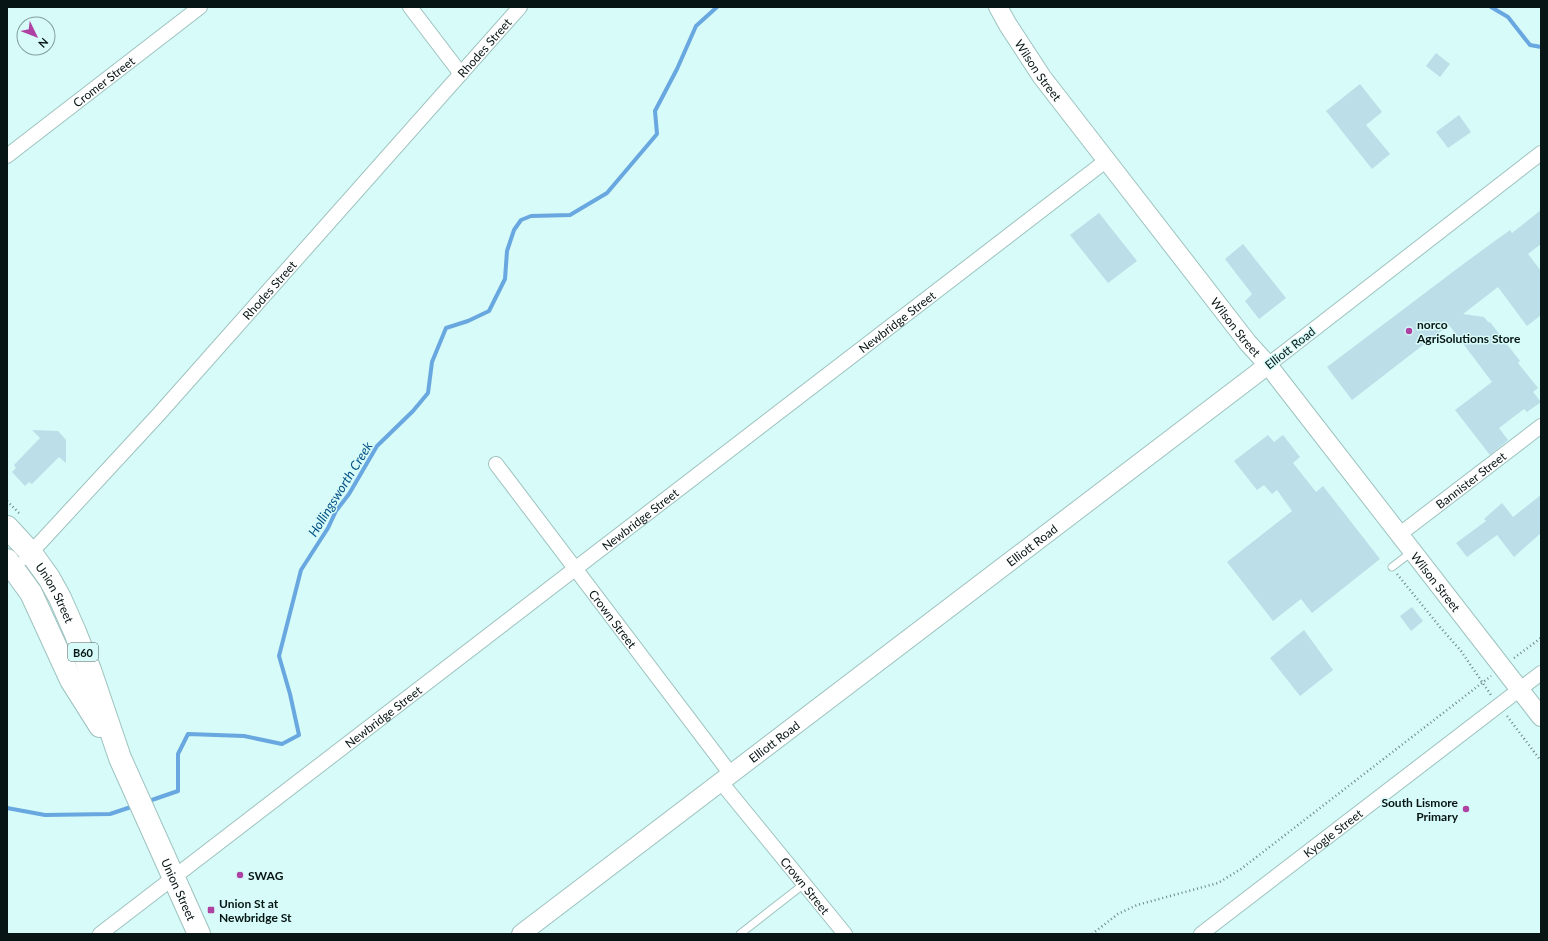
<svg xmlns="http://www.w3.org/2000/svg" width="1548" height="941" viewBox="0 0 1548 941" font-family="Lato,sans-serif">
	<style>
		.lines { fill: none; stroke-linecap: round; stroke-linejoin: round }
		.stream { stroke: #68a7df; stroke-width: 4 }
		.building { fill: #bcdee8 }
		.service-casing { stroke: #9ec2bf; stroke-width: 9 }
		.minor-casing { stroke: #9ec2bf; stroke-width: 16 }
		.tertiary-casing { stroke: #9ec2bf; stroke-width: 20 }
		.primary-casing { stroke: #9ec2bf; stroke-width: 24 }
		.path { stroke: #6e8886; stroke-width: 2.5; stroke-dasharray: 1 3; stroke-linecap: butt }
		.service { stroke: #fff; stroke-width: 7 }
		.minor { stroke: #fff; stroke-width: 14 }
		.tertiary { stroke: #fff; stroke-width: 18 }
		.primary { stroke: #fff; stroke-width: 22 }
		.poi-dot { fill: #ae41a1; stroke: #d6fbf8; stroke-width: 1.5 }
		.labels { text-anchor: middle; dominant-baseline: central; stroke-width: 3; stroke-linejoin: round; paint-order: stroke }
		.shield { fill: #d6fbf8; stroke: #455a58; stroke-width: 1 }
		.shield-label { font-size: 11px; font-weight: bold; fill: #071514 }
		.street-label { font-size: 12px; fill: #071514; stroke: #d6fbf8 }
		.poi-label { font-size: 12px; font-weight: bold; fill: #071514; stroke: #d6fbf8; text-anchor: start }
		.water-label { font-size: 13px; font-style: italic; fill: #035084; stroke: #d6fbf8 }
	</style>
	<rect width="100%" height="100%" fill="#d6fbf8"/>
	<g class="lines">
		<g class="stream">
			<polyline points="1491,7 1508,17 1530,45 1541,47"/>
			<polyline points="146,802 178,791 178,754 188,734 244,736 282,744 299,735 290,694 279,656 301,570 328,528 336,511 349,494 377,446 413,411 428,393 432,362 446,328 468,321 489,311 505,279 507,251 514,230 521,220 531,216 570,215 607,193 657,134 655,111 677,69 696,26 717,7"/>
			<polyline points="7,808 45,815 110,814 134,806"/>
		</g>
	</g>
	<g class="building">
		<polygon points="1436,53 1450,64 1440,77 1426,66"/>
		<polygon points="1360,84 1382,112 1366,125 1390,154 1372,169 1326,111"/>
		<polygon points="1459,115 1471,132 1448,148 1436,132"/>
		<polygon points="1541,210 1541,244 1528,254 1541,271 1541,315 1527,326 1498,287 1463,314 1484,317 1489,323 1490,322 1520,361 1518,363 1538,388 1533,392 1541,402 1527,412 1524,409 1499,428 1508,440 1490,455 1455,410 1492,382 1449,325 1352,400 1327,367 1466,262 1510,230 1512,233"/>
		<polygon points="1099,213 1137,261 1108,283 1070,235"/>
		<polygon points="1243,244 1286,298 1259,319 1245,301 1252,294 1225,259"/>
		<polygon points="32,430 58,431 66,440 66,463 59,457 32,484 29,482 25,486 12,472 16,468 14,465 40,438"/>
		<polygon points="1268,435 1274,442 1283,435 1300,457 1293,463 1316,492 1323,486 1380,559 1312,613 1301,599 1273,621 1227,562 1292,511 1277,490 1272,494 1264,485 1257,490 1234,461"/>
		<polygon points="1541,495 1541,533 1514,557 1497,535 1467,557 1456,543 1486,521 1484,519 1502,503 1513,517"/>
		<polygon points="1412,607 1423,621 1411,631 1400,616"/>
		<polygon points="1304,630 1333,670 1300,696 1270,658"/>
	</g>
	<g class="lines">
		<g class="service-casing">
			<g id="service">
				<polyline points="1392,567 1413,551"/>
				<polyline points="740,934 804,884"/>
			</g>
		</g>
		<g class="minor-casing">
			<g id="minor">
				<polyline points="410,7 461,74"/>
				<path id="s1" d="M7,156l193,-149"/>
				<polyline points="1268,365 1541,153"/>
				<path id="s2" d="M496,464l234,309"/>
				<path id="s3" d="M1400,534l141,-108"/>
				<path id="s4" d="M26,558l133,-144 361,-407"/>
				<path id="s5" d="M720,781l125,153"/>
				<path id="s6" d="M100,934l1007,-774"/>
				<path id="s7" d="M1201,934l340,-261"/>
			</g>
		</g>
		<g class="tertiary-casing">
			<g id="tertiary">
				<path id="s8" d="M998,7l10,18 34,52 206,266 20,22 273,352"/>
				<path id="s9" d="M521,934l747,-569"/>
			</g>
		</g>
		<g class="primary-casing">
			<g id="primary">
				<path id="s10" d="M7,527l24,26 18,25 11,20 15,34 15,38 30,88 79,176"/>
				<polyline points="7,560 31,593 71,680 100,726"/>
			</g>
		</g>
		<g class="path">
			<polyline points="7,501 19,513"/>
			<polyline points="1397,574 1440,627 1461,651 1491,695"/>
			<polyline points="1514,658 1541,638"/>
			<polyline points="1507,716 1541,761"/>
			<polyline points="1092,934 1118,914 1137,905 1218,883 1241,869 1491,676"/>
		</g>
		<use href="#service" class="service"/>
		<use href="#minor" class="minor"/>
		<use href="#tertiary" class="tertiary"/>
		<use href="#primary" class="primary"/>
	</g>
	<g class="poi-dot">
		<circle cx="1409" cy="331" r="4"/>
		<circle cx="1466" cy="809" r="4"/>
		<circle cx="240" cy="875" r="4"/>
		<rect x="207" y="906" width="8" height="8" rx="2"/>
	</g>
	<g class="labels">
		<rect class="shield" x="68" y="643" width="30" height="18" rx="3"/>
		<g class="shield-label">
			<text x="83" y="652">B60</text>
		</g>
		<g class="street-label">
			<text stroke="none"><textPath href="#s4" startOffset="686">Rhodes Street</textPath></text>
			<text stroke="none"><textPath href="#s8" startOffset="75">Wilson Street</textPath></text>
			<text stroke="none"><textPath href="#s1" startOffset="122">Cromer Street</textPath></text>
			<text stroke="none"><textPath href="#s4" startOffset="362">Rhodes Street</textPath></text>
			<text stroke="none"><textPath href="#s6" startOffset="1005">Newbridge Street</textPath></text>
			<text stroke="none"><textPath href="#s8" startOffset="399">Wilson Street</textPath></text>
			<text transform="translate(1290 348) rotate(-38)">Elliott Road</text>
			<text stroke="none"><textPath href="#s3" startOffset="89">Bannister Street</textPath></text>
			<text stroke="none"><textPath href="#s6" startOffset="681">Newbridge Street</textPath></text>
			<text stroke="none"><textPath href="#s9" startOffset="642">Elliott Road</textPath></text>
			<text stroke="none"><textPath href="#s8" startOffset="723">Wilson Street</textPath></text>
			<text stroke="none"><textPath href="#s10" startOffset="82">Union Street</textPath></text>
			<text stroke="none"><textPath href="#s2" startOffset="194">Crown Street</textPath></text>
			<text stroke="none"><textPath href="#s6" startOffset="357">Newbridge Street</textPath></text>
			<text stroke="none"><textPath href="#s9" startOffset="318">Elliott Road</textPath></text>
			<text stroke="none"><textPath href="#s7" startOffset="166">Kyogle Street</textPath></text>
			<text stroke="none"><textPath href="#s5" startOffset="135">Crown Street</textPath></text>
			<text stroke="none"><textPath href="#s10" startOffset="404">Union Street</textPath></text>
		</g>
		<g class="poi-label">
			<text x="1417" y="324">norco<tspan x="1417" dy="14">AgriSolutions Store</tspan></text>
			<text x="1458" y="802" text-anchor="end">South Lismore<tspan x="1458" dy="14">Primary</tspan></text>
			<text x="248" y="875">SWAG</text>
			<text x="219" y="903">Union St at<tspan x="219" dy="14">Newbridge St</tspan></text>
		</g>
		<g class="water-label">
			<text transform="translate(340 489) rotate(-58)">Hollingsworth Creek</text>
		</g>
	</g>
	<rect width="1548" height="941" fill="none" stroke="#071514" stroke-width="16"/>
	<g transform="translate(36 36) rotate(133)"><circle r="19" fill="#d6fbf8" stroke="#839f9d"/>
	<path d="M0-3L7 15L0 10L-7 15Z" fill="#ae41a1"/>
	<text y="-6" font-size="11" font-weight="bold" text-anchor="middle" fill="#071514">N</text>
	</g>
</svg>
